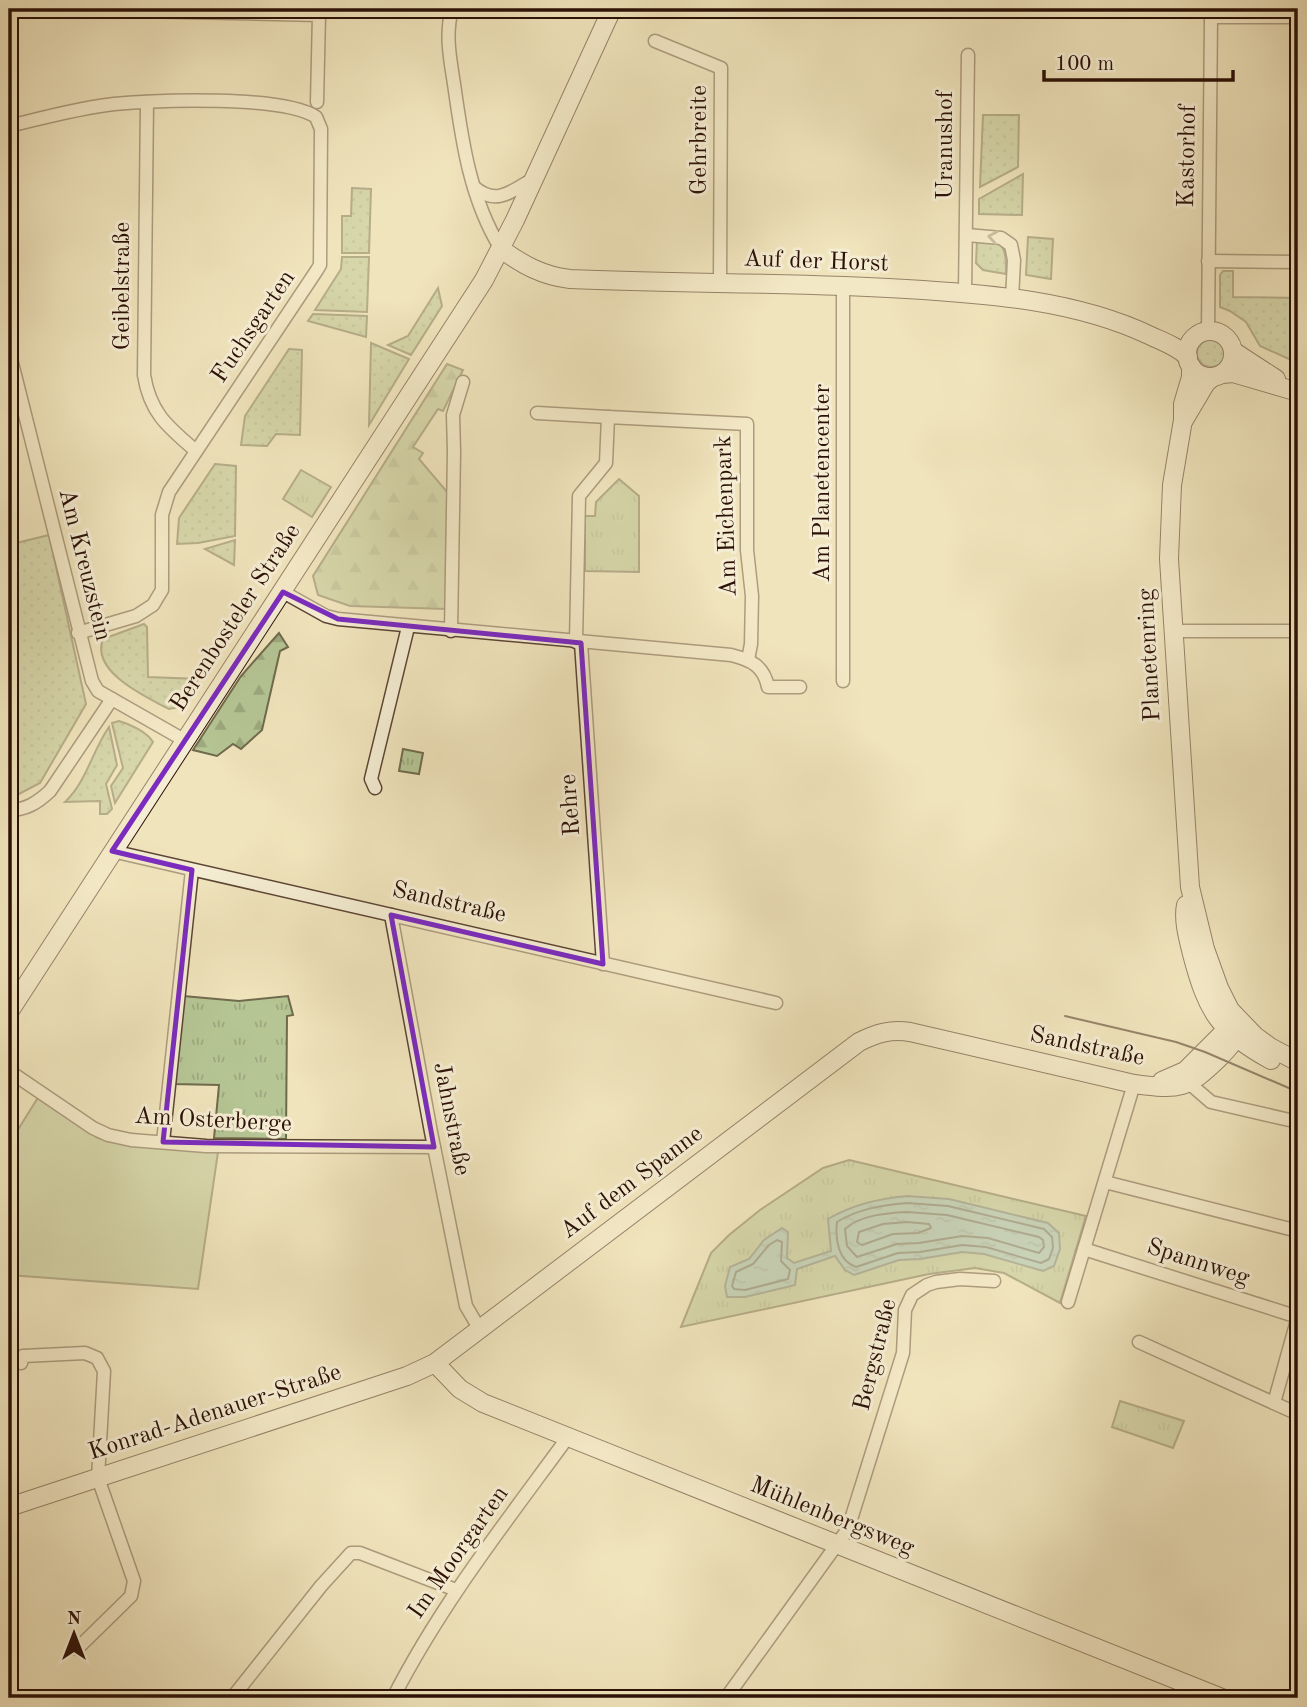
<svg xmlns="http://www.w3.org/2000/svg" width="1307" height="1707" viewBox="0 0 1307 1707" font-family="'Old Standard TT',serif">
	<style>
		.grass { fill: url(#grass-dots); stroke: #706a4d; stroke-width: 2 }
		.forest { fill: url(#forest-firs); stroke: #706a4d; stroke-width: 2 }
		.park { fill: url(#park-tufts); stroke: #706a4d; stroke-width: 2 }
		.pitch { fill: #b5c594; stroke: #706a4d; stroke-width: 2 }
		.water { fill: url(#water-ripples); stroke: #6e786e; stroke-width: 2 }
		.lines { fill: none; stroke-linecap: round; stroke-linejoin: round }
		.shore { stroke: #62675c; stroke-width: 2 }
		.street-casing { stroke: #5c4534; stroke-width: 15 }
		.secondary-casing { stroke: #2b1006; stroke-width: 20 }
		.street { stroke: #f5edd3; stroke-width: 12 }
		.secondary { stroke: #f5edd3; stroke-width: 18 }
		.tram { stroke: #2b1006; stroke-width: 2 }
		.oneway { stroke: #9a8a77 }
		.marked { fill: none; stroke: #7b2cbf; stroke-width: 5; stroke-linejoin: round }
		.labels { text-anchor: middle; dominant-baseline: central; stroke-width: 6; stroke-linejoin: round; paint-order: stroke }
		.street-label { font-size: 24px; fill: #2b1006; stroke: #f5edd3 }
	</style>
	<defs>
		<pattern id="grass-dots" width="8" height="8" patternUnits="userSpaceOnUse" patternTransform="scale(1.75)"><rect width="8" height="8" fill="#b5c594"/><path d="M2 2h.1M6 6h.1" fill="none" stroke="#9ca87e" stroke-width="1.8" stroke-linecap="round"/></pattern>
		<pattern id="forest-firs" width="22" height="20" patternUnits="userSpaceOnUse" patternTransform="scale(1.75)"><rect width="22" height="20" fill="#b5c594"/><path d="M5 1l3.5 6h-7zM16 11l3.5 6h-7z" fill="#9ca87e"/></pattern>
		<pattern id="park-tufts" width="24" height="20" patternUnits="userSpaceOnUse" patternTransform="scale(1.75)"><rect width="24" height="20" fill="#b5c594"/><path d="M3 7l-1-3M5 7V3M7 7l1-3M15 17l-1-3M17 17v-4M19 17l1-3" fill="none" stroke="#9ca87e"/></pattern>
		<pattern id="water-ripples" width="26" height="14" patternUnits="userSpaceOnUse" patternTransform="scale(1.75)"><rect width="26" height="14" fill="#9abeb3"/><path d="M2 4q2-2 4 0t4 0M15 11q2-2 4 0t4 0" fill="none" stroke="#85a298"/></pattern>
	</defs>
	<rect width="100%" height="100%" fill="#f0e4bc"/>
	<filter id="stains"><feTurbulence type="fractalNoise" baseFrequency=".00286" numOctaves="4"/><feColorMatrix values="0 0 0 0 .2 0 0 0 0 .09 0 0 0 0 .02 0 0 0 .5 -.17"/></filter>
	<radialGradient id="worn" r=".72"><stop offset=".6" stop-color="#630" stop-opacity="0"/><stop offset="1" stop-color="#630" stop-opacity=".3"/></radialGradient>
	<g class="grass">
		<polygon points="983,115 1019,115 1018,167 980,187"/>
		<polygon points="1023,174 1022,215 979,214 979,199"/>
		<polygon points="352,188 371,189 369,253 342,253 342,216 351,216"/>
		<polygon points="1028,237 1053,239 1051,279 1026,275"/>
		<path d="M977,240c28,1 29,6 29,34l-23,-4 -7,-7z"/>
		<polygon points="342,257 369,257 367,312 315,310 341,269"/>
		<polygon points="1223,271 1233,271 1233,297 1298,298 1298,363 1260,346 1246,322 1230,311 1220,307 1220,275"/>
		<polygon points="438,288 442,306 411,355 388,345 408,336"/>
		<polygon points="313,314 367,316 366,337 308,321"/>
		<circle cx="1211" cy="353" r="14"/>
		<polygon points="371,343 409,359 369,425"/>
		<polygon points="289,349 302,350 300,435 276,434 267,446 241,445 245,416"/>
		<polygon points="215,464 236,466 235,536 198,543 177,544 179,518"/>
		<polygon points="9,533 12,544 49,535 86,704 40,783 19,794 9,794"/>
		<polygon points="235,540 234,565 205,549"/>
		<path d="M144,624l3,3 1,50 51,2 -20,28 -10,2 -6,-3c-23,-12 -72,-36 -60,-67z"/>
		<path d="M119,721c11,3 28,11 34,21l-38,61 -4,-17 12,-18 -11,-45z"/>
		<path d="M109,727l8,38 -11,19 6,25 -5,5h-7v-13l-35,1c22,-21 27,-51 44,-75z"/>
	</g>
	<g class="forest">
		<polygon points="447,364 463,370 443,411 438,409 413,447 423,453 419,459 448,493 447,609 350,606 318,595 313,576"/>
		<polygon points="279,633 288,647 280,651 262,730 241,749 233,744 217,756 193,750 241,676"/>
	</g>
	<g class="park">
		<polygon points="301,470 331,487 312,517 283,499"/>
		<polygon points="619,479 639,496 639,572 585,571 585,516 595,516 596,502"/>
		<polygon points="403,749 423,753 419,774 399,771"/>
		<polygon points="183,996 239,1001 288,996 293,1015 287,1016 286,1139 214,1138 219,1085 173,1084"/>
		<polygon points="849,1160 1086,1216 1060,1303 1004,1273 975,1268 929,1274 681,1327 711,1253 729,1235 760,1210 823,1168"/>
		<polygon points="1120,1401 1184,1421 1173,1448 1112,1427"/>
	</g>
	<polygon class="pitch" points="39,1096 98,1138 218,1152 198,1289 9,1275 9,1144"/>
	<path class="water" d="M907,1196l42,3 99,24 11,10 1,16 -6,17 -11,5 -59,-17 -22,-2 -42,7 -21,1 -45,15 -9,-5 -10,-14 -38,13 -2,16 -50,12h-18l-2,-11 5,-19 19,-8 15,-19 18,-12 6,4 -1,26 7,5 37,-12 -3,-32c26,-15 50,-20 79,-23z"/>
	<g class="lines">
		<g class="shore">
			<path d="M907,1203l41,3 96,23 8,8 1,11 -4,11 -8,4 -55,-16 -24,-2 -42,7 -22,1 -42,14c-18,-6 -21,-28 -19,-45 21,-13 45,-17 70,-19z"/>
			<path d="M907,1212l40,3 92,22 4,3 1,7 -5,6 -51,-15 -26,-2 -43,7 -22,1 -40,13 -10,-11 -2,-17c15,-14 42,-16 62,-17z"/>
			<polygon points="907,1222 929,1224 931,1228 918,1233 893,1234 862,1245 857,1242 859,1232 883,1224"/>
			<polygon points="777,1240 782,1242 781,1261 790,1270 788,1279 745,1290 734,1289 732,1286 736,1272 753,1264 769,1245"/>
		</g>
		<g class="street-casing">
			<g id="street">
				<polyline points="46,9 319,15 317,102"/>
				<path d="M452,9c-7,26 -2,49 2,75 8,57 16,115 47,165"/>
				<polyline points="655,41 721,68 720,284"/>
				<path d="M147,102l-3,273c6,38 24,52 52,76"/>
				<path d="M9,126c34,-8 69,-18 105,-22 42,-4 168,-9 202,13l5,12 -1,136 -3,5 -148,222 -7,23v75l-9,15 -17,11 -58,17"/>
				<path d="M474,187c23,20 39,3 61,-9"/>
				<polyline points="967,235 1001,238 1011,245 1014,260 1012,299"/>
				<polyline points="1208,261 1298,262"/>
				<polyline points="965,293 968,55"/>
				<polyline points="1208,331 1211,17 1288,17"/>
				<polyline points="9,351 92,681 98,691 184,740"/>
				<polyline points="537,413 608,417"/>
				<path d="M283,592l43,24 12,3 393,36c20,5 33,11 37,32h32"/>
				<polyline points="451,631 454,452 453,415 463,382"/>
				<polyline points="1173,631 1298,631"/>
				<polyline points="576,642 579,496 606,463 608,417 747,424 747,550 752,596 751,644 748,660"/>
				<polyline points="581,643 603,964"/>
				<polyline points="843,681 843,286"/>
				<polyline points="375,788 371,779 408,627"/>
				<path d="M9,810c17,0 28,-7 41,-19l62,-92"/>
				<polyline points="112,851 776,1003"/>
				<polyline points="391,915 431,1132 466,1306 479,1328"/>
				<polyline points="9,1071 93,1128 108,1135 131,1140 206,1146 434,1147"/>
				<polyline points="1189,1083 1211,1102 1298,1122"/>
				<polyline points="163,1142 192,870"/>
				<polyline points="1105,1182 1298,1231"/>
				<polyline points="1084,1249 1298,1317 1274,1403"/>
				<polyline points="1068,1302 1134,1084"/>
				<polyline points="1139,1342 1298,1414"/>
				<polyline points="21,1363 23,1356 85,1353 97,1358 104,1371 98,1478 134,1581 131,1596 77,1649"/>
				<polyline points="232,1698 321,1586 351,1553 360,1553 456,1590"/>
				<path d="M393,1698c48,-94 113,-176 175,-261"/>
				<polyline points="726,1698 848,1529 903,1353 905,1310 912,1295 927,1285 936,1282 960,1279 994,1281"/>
			</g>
		</g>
		<g class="secondary-casing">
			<g id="secondary">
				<path d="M501,249c22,16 42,27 69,30 112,5 225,3 336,10 82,5 170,11 245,47 13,6 27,11 37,21"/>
				<circle cx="1210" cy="354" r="23"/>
				<polyline points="1233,351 1276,379"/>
				<polyline points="1191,366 1191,377 1183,404 1183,420 1172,485 1169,559 1190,887 1205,949 1219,988 1230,1010 1255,1036 1270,1047 1298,1062"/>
				<polyline points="1222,374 1233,373 1298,392"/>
				<polyline points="1184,420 1206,383 1213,377"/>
				<path d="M1186,905c-3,15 2,33 6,49 15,57 27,78 79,106"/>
				<polyline points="9,1012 484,280 515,220 612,9"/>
				<polyline points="1162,1081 1185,1071 1226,1030 1237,1027"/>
				<polyline points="435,1363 460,1389 483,1403 1222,1698"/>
				<path d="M9,1507l398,-131 28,-13 424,-321c18,-9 32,-13 51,-10l224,52c46,6 52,6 86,-27 10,-11 17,-18 23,-31"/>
			</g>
		</g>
		<use href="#street" class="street"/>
		<use href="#secondary" class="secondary"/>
		<polyline class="tram" points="1065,1016 1176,1042 1205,1052 1298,1092"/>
	</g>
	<defs><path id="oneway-chevron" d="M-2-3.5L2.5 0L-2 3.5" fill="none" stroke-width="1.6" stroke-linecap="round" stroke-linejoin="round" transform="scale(1.75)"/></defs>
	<use class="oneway" href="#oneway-chevron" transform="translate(993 237) rotate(-171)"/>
	<path d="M0 0H1307V1707H0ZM283,592l55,27 243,24 22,321 -212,-49 43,232 -271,-5 29,-272 -80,-19z" fill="#f0e4bc" fill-opacity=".55" fill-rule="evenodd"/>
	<path class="marked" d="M283,592l55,27 243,24 22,321 -212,-49 43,232 -271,-5 29,-272 -80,-19z"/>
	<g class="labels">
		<g class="street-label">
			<text transform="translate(700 140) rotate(-90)">Gehrbreite</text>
			<text transform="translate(946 145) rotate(-90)">Uranushof</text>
			<text transform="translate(1188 156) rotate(-89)">Kastorhof</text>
			<text transform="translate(816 262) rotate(2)">Auf der Horst</text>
			<text transform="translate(123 286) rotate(-90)">Geibelstraße</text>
			<text transform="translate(254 327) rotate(-56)">Fuchsgarten</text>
			<text transform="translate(823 483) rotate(-90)">Am Planetencenter</text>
			<text transform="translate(727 516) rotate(-92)">Am Eichenpark</text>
			<text transform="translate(84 565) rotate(76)">Am Kreuzstein</text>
			<text transform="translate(236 618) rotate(-57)">Berenbosteler Straße</text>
			<text transform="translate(1150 655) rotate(-93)">Planetenring</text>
			<text transform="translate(571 805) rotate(-94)">Rehre</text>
			<text transform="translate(449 903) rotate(13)">Sandstraße</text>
			<text transform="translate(1087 1047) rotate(12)">Sandstraße</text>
			<text transform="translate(451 1119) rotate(79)">Jahnstraße</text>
			<text transform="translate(213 1121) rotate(3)">Am Osterberge</text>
			<text transform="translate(632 1183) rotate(-37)">Auf dem Spanne</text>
			<text transform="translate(1198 1263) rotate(18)">Spannweg</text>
			<text transform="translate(876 1355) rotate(-76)">Bergstraße</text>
			<text transform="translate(215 1413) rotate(-18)">Konrad-Adenauer-Straße</text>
			<text transform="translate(832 1517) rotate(22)">Mühlenbergsweg</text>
			<text transform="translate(459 1553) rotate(-55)">Im Moorgarten</text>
		</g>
	</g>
	<rect width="1307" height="1707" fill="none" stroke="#f0e4bc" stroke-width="35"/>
	<rect x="10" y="10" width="1286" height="1686" fill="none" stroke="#2b1006" stroke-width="3.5"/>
	<rect x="18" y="18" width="1272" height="1672" fill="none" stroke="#2b1006" stroke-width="2"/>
	<g transform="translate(74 1634)" stroke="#f5edd3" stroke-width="5" paint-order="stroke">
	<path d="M0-5L12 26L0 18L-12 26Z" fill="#2b1006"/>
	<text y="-10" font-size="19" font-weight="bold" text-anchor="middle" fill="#2b1006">N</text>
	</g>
	<path d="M1044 70v10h189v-10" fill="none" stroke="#2b1006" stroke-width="3.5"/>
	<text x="1055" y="70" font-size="21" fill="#2b1006" stroke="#f5edd3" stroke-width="5" paint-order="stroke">100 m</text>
	<rect width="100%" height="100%" filter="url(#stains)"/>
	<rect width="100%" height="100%" fill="url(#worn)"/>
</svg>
